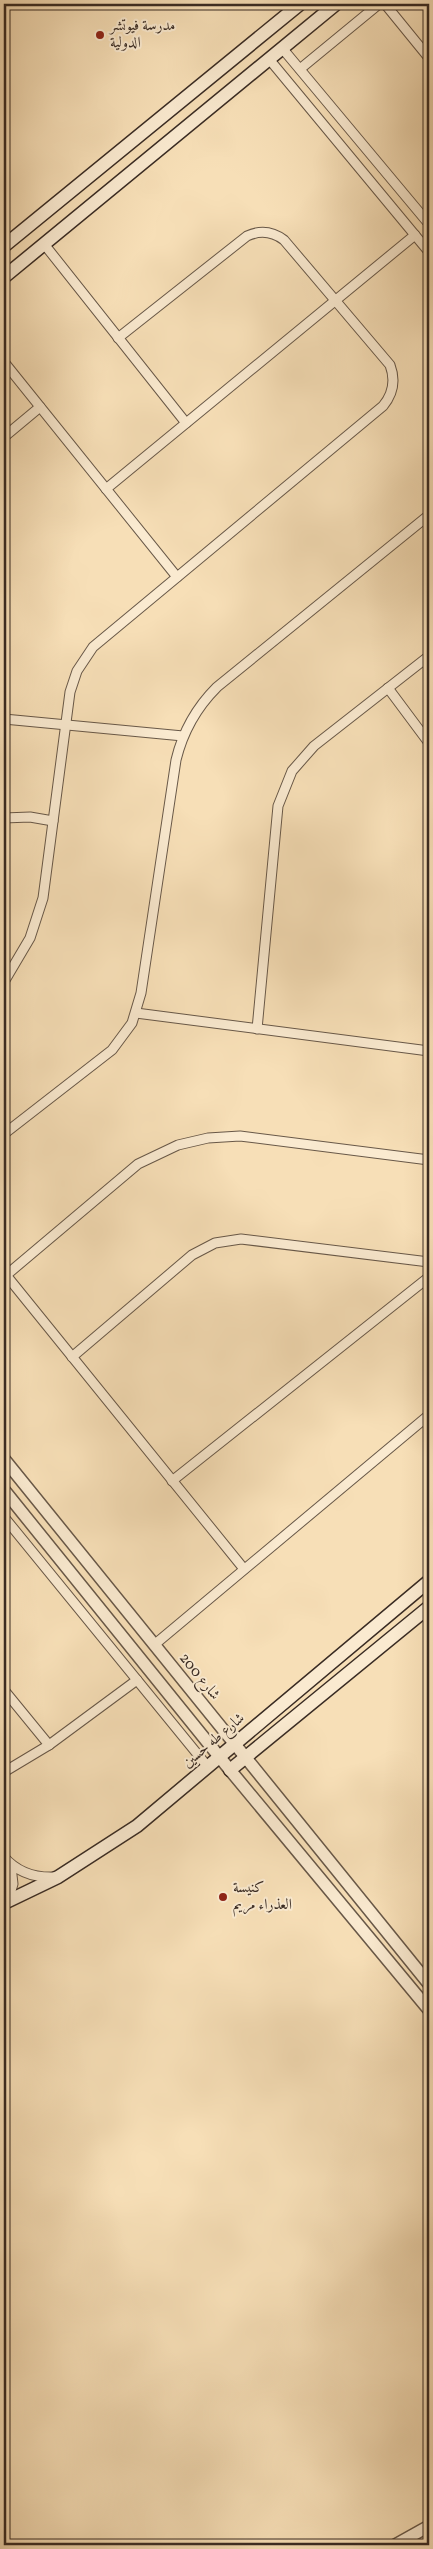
<svg xmlns="http://www.w3.org/2000/svg" width="433" height="2549" viewBox="0 0 433 2549" font-family="Vollkorn,Amiri,serif">
	<style>
		.lines { fill: none; stroke-linecap: round; stroke-linejoin: round }
		.minor-casing { stroke: #685848; stroke-width: 11 }
		.tertiary-casing { stroke: #685848; stroke-width: 14 }
		.secondary-casing { stroke: #392b23; stroke-width: 15 }
		.minor { stroke: #faead0; stroke-width: 9 }
		.tertiary { stroke: #faead0; stroke-width: 11 }
		.secondary { stroke: #faead0; stroke-width: 12 }
		.poi-dot { fill: #8f2418; stroke: #faead0; stroke-width: 2 }
		.labels { text-anchor: middle; dominant-baseline: central; stroke-width: 4; stroke-linejoin: round; paint-order: stroke }
		.poi-label { font-size: 15px; fill: #392b23; stroke: #faead0; text-anchor: start }
		.street-label { font-size: 15px; fill: #392b23; stroke: #faead0 }
	</style>
	<rect width="100%" height="100%" fill="#f7dfb7"/>
	<filter id="stains"><feTurbulence type="fractalNoise" baseFrequency=".004" numOctaves="4"/><feColorMatrix values="0 0 0 0 .2 0 0 0 0 .09 0 0 0 0 .02 0 0 0 .5 -.17"/></filter>
	<radialGradient id="worn" r=".72"><stop offset=".6" stop-color="#630" stop-opacity="0"/><stop offset="1" stop-color="#630" stop-opacity=".3"/></radialGradient>
	<g class="lines">
		<g class="minor-casing">
			<g id="minor">
				<polyline points="385,4 429,58"/>
				<polyline points="282,48 429,224"/>
				<polyline points="269,59 429,252"/>
				<polyline points="300,69 379,4"/>
				<polyline points="44,244 186,423"/>
				<polyline points="4,362 177,577"/>
				<polyline points="4,437 40,407"/>
				<polyline points="106,489 415,235"/>
				<polyline points="388,688 429,743"/>
				<polyline points="4,719 183,736"/>
				<polyline points="4,818 30,817 53,821"/>
				<path d="M4,982l26,-44 13,-40 27,-206 7,-21 16,-24 290,-241c10,-12 13,-25 7,-41l-106,-125c-12,-9 -24,-10 -37,-4l-129,102"/>
				<polyline points="136,1013 429,1051"/>
				<polyline points="257,1029 278,806 292,771 314,746 429,656"/>
				<path d="M4,1134l108,-84 20,-27 9,-30 35,-233c7,-29 20,-52 41,-73l212,-172"/>
				<polyline points="6,1275 244,1569"/>
				<polyline points="4,1277 138,1164 178,1145 208,1138 240,1136 429,1160"/>
				<polyline points="72,1357 192,1255 215,1243 241,1239 429,1262"/>
				<polyline points="172,1481 429,1277"/>
				<polyline points="4,1517 208,1767"/>
				<polyline points="154,1645 429,1415"/>
				<polyline points="4,1690 49,1745"/>
				<polyline points="4,1772 49,1745 137,1680"/>
				<path d="M4,1857c13,15 31,21 51,20"/>
				<polyline points="8,1901 13,1884 11,1866"/>
			</g>
		</g>
		<g class="tertiary-casing">
			<g id="tertiary">
				<polyline points="4,1459 429,1984"/>
				<polyline points="4,1490 230,1770 429,2010"/>
				<polyline points="395,2545 429,2526"/>
			</g>
		</g>
		<g class="secondary-casing">
			<g id="secondary">
				<polyline points="4,246 300,4"/>
				<polyline points="4,277 336,4"/>
				<polyline points="230,1770 429,1607"/>
				<polyline points="4,1903 58,1877 137,1826 429,1581"/>
			</g>
		</g>
		<use href="#minor" class="minor"/>
		<use href="#tertiary" class="tertiary"/>
		<use href="#secondary" class="secondary"/>
	</g>
	<g class="poi-dot">
		<circle cx="100" cy="35" r="5"/>
		<circle cx="223" cy="1897" r="5"/>
	</g>
	<g class="labels">
		<g class="poi-label">
			<text x="110" y="26">مدرسة فيوتشر<tspan x="110" dy="17">الدولية</tspan></text>
			<text x="233" y="1888">كنيسة<tspan x="233" dy="17">العذراء مريم</tspan></text>
		</g>
		<g class="street-label">
			<text transform="translate(199 1677) rotate(51)">شارع 200</text>
			<text transform="translate(214 1741) rotate(-40)">شارع طه حسين</text>
		</g>
	</g>
	<rect width="433" height="2549" fill="none" stroke="#f7dfb7" stroke-width="20"/>
	<rect x="5" y="5" width="423" height="2539" fill="none" stroke="#392b23" stroke-width="2.5"/>
	<rect x="10" y="10" width="413" height="2529" fill="none" stroke="#392b23"/>
	<rect width="100%" height="100%" filter="url(#stains)"/>
	<rect width="100%" height="100%" fill="url(#worn)"/>
</svg>
